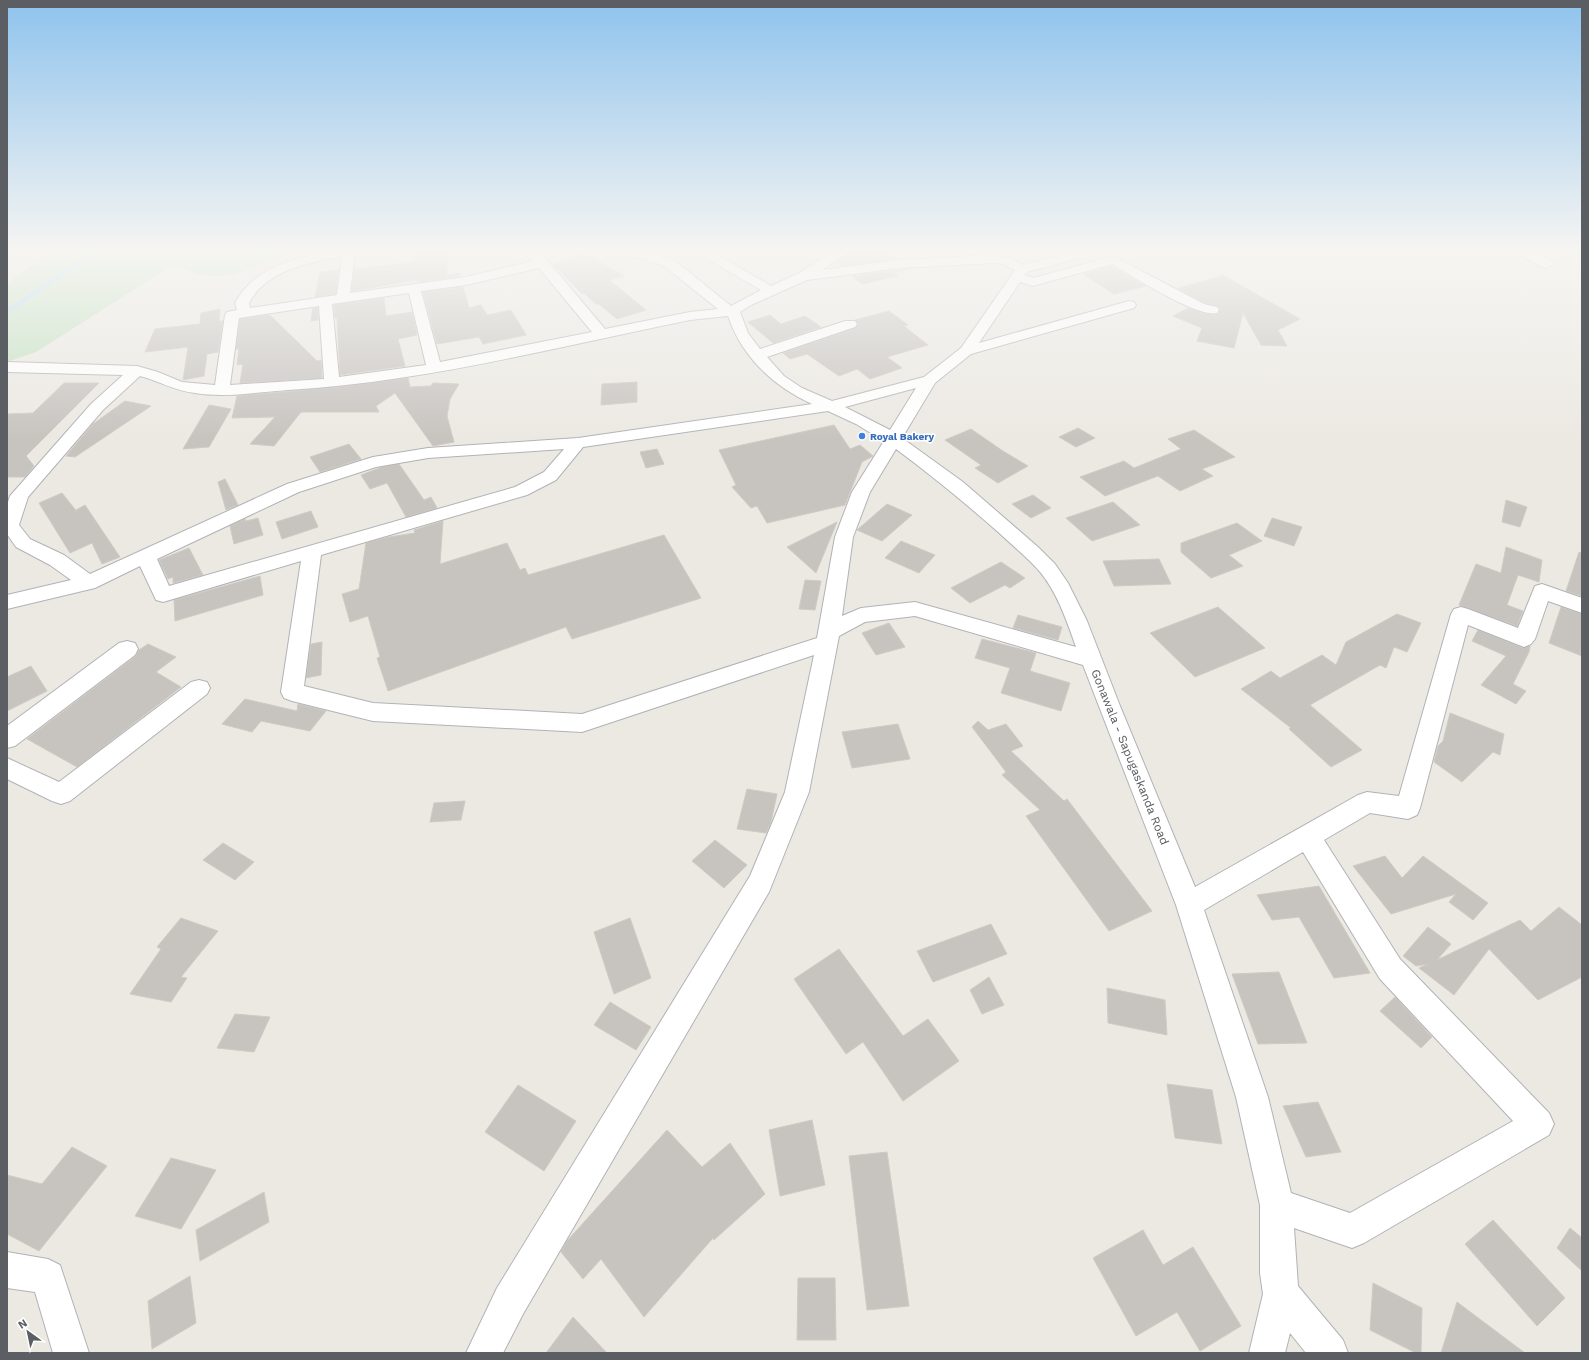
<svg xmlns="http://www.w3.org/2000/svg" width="1589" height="1360" viewBox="0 0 1589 1360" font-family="'Work Sans',sans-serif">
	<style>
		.green { fill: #c4e1c2 }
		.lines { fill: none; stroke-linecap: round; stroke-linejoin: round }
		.stream { stroke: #aad9f4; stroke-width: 4 }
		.building { fill: #c7c4c0; stroke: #d0cac2 }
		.minor-casing { stroke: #b0b3b6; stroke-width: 2 }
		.minor { fill: #fff; fill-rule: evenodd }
		.shop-dot { fill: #3f7fe0; stroke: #fff; stroke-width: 1.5 }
		.labels { text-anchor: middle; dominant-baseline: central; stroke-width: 3; stroke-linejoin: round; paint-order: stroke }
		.far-shop-label { font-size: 10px; font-weight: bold; fill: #366cbe; stroke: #fff; text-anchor: start }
		.street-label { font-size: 12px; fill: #5b5e62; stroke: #fff }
	</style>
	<rect width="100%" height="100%" fill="#ece9e3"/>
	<path class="green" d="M51,249h241c-25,13 -60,32 -89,26 -10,-2 -20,-7 -30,-10l-137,87 -29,10v-78z"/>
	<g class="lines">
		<polyline class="stream" points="7,312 99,249"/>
	</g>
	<g class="building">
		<polygon points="415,249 447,249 447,275 459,273 460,276 418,282 417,280 352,291 354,269 415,262"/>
		<polygon points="853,249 882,249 897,259 841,266 836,262"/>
		<polygon points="585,253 624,276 609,280 646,310 617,319 599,304 596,304 584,293 582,294 553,264"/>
		<polygon points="1112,266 1133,279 1146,286 1114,294 1083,274"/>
		<polygon points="909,269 893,273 898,276 862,284 852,276"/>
		<polygon points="339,270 336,294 315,297 320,272"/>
		<polygon points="1221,274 1300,319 1278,330 1287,346 1261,345 1243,313 1234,348 1197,341 1202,328 1173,316 1188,308 1207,314 1218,314 1220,309 1217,306 1205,303 1178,288 1222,276"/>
		<polygon points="463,287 469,308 481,305 487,315 511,310 526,335 483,344 479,337 437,344 423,292"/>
		<polygon points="384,298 386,316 412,312 417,335 398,339 405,366 340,375 337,318 335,318 334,305"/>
		<polygon points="313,308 318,308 318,320 311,321"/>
		<polygon points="220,309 219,321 223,321 218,352 207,354 204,376 183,380 188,347 145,352 155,329 200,324 201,313"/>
		<polygon points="889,311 908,325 904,326 928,345 887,357 902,368 870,379 857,369 839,376 807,354 790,359 783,353 855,328 858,323 855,320"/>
		<polygon points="270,315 317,361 321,360 322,378 240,383 243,364 237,365 239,349 236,349 240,319"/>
		<polygon points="770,315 781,324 805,316 821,327 773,343 748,322"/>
		<polygon points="408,378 410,387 431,386 433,383 459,384 450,399 447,416 454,442 433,446 395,393 376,406 379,412 301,412 274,446 250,444 275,417 232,418 237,396 339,387"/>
		<polygon points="637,382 637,402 601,405 602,384"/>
		<polygon points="64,383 99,383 26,456 34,466 25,477 7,477 7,414 33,413"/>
		<polygon points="125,401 151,406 75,457 66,456 93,424"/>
		<polygon points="209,405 231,409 209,447 183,449"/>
		<polygon points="834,425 850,449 860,445 873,456 862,462 845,505 767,523 757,506 751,508 732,487 736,485 719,450"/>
		<polygon points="1078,428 1095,438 1076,447 1059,437"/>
		<polygon points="971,429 1003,451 1028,466 998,483 975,468 981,465 945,440"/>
		<polygon points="1194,430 1235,457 1202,469 1213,476 1180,491 1158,476 1105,496 1080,477 1124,461 1134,468 1181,449 1168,439"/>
		<polygon points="349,444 361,459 320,472 310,457"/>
		<polygon points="657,449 664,464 646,468 640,452"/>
		<polygon points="399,464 424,500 431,497 437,508 406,517 387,483 370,489 361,475 382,467"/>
		<polygon points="225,479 238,505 226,510 218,482"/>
		<polygon points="62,493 78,513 76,510 85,505 120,557 102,564 92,543 70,553 39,503"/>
		<polygon points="1033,495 1051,508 1031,518 1012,504"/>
		<polygon points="1506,500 1527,507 1520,527 1502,522"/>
		<polygon points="1113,502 1140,525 1092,541 1066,518"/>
		<polygon points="887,504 912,515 882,541 857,530"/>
		<polygon points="311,511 318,527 282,539 276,522"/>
		<polygon points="258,518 263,535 234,544 230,526 245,519 246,521"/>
		<polygon points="1272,518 1302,527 1294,546 1264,536"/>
		<polygon points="443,521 440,564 507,543 520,570 525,568 528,575 664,535 701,598 572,639 566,627 388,691 377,658 380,657 368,616 350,622 342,594 359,589 366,543 389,537 415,533 414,530"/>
		<polygon points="837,522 816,573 787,547"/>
		<polygon points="1237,523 1262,541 1229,555 1243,566 1211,578 1181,552 1181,543"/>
		<polygon points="901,541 935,555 919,573 885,558"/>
		<polygon points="1506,547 1542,560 1539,582 1518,575 1507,605 1523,611 1517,626 1459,605 1476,564 1501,573"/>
		<polygon points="189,548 203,575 173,583 173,577 168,579 159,560"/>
		<polygon points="1579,552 1582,553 1582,596 1566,591"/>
		<polygon points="1159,559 1171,584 1114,586 1103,561"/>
		<polygon points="1001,562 1025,578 1010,588 1005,585 970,603 951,588"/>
		<polygon points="260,576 263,595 175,621 174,600"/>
		<polygon points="805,580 821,581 815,610 799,609"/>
		<polygon points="1218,607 1265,648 1195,677 1150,633"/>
		<polygon points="1561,607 1582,614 1582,656 1549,643"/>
		<polygon points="1397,614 1421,623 1407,652 1394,647 1386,668 1380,665 1310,705 1362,750 1331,767 1289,729 1291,728 1241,689 1271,671 1280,678 1322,655 1336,665 1346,642"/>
		<polygon points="1018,615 1062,627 1058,640 1013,628"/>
		<polygon points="889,623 905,647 876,655 862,633"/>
		<polygon points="1478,630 1523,648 1530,646 1529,652 1513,684 1526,691 1516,704 1481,685 1506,656 1472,641"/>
		<polygon points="982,639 1036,653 1030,671 1070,683 1061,711 1001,693 1010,668 975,658"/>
		<polygon points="322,642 321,675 306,678 311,644"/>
		<polygon points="148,644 176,657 156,672 181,687 77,767 27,739 136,656 139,650"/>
		<polygon points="31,666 47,691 7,711 7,677"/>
		<polygon points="245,699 297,711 298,704 326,711 310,731 261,721 252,732 222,724"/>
		<polygon points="1450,713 1504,734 1500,755 1493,752 1462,782 1434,762 1438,746 1443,741"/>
		<polygon points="978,721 988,730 1006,724 1023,746 1011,751 1064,801 1067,799 1152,911 1109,931 1026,816 1040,810 1002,775 1006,772 972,727"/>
		<polygon points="898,724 910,759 852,768 842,732"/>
		<polygon points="747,789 777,794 771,822 766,833 737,829"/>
		<polygon points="465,801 461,820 430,822 434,803"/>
		<polygon points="715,840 747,865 724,888 692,861"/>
		<polygon points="223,843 254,862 235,880 203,860"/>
		<polygon points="1385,856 1402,878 1423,856 1488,903 1473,920 1449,902 1456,894 1391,914 1353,866"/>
		<polygon points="1319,886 1370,973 1334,978 1299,917 1272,920 1257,895"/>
		<polygon points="1559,907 1582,925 1582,977 1538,1000 1489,949 1454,995 1419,968 1428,964 1416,966 1403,956 1428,927 1451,944 1437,960 1520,920 1531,931"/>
		<polygon points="181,918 218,931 181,977 187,978 171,1002 130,994 161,949 157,947"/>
		<polygon points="630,918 651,978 614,994 594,932"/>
		<polygon points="991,924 1007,954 933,982 917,951"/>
		<polygon points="839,949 903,1036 928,1019 959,1061 903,1101 863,1042 846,1054 794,979"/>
		<polygon points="1279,972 1307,1043 1258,1044 1232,974"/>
		<polygon points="989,977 1004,1005 982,1014 970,990"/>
		<polygon points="1107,988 1165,1000 1167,1035 1108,1023"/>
		<polygon points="1395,997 1432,1037 1421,1048 1380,1011"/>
		<polygon points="610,1002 651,1027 636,1050 594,1025"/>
		<polygon points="235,1014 270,1017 254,1052 217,1048"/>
		<polygon points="1167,1084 1212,1090 1222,1144 1175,1138"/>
		<polygon points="518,1085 576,1121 544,1171 485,1132"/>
		<polygon points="1318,1102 1341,1152 1306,1157 1283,1106"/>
		<polygon points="812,1120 825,1185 780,1196 769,1130"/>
		<polygon points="667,1130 702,1167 730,1143 765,1194 714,1240 713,1238 644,1317 601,1259 583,1279 561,1252 567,1241"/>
		<polygon points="72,1147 107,1166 39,1251 7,1234 7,1175 42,1184"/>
		<polygon points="887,1152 909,1306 867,1310 849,1156"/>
		<polygon points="171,1158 216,1170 181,1229 135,1216"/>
		<polygon points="264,1192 269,1222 200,1261 196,1230"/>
		<polygon points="1493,1220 1565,1298 1537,1326 1465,1244"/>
		<polygon points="1570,1228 1582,1238 1582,1271 1557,1248"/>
		<polygon points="1143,1230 1163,1265 1193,1247 1241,1326 1200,1351 1177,1312 1136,1336 1093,1258"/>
		<polygon points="190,1276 196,1323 152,1349 148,1301"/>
		<polygon points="798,1278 835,1278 836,1340 797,1340"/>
		<polygon points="1373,1283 1422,1308 1421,1353 1416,1353 1370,1330"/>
		<polygon points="1457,1302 1525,1353 1441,1353"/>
		<polygon points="573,1317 607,1353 546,1353"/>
	</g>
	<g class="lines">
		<g class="minor-casing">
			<g id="minor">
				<path d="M341,249h13l1,2 -5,42 116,-16 67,-16 -13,-12h13l14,11 58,69 85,-17 28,-3 -54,-43 -30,-9 -20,-2 -9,-6h30l39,11 57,46 30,-16 -66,-38 -2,-3h15l63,37 28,-13 39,-24h14l-30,21 77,-10 94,-5 17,3 13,7 62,-16h20l-2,3 -76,20 -3,3 10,3 7,-2 72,-20 91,48 13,3 2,3 -2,3c-20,5 -85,-37 -105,-49l-79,22 -13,-4 -41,61 150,-42 5,1 2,3 -2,3 -163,46 -36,29 -33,55 61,44 75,65 17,17 13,19 19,38 33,85 75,181 163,-92 9,-3 32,4 52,-182 3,-5 7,-2 7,2 50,19 17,-42 7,-2 40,14v15l-34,-12 -13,38 -4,5 -7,3 -56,-22 -48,183 -3,7 -9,4 -38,-6 -46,27 76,119 149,154 5,11 -5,11 -185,108 -12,5 -58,-20 4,58 45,54 5,13h-42l-16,-20 -5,20h-36l14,-59 -3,-21v-68l-24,-108 -60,-192 -93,-240 -168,-49 -50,6 -26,14 -30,156 -40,100 -246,422 -20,39h-37l31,-65 253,-412 35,-84 29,-137 -232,77 -209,-11 -81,-20 -8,-3 -3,-6 20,-131 -138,41 -7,-2 -16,-34 -45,22 -88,21v-14l64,-15 -21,-15 -34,-18 -9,-13v-29l3,-9 81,-92 32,-29 -116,-3v-10l130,4 21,6 24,10 33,3 10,-70 2,-3 10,-2 -2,-7c21,-39 66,-46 106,-54zM342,256l-5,39 -87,13 -1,-5c17,-33 60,-40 93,-47zM993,263l10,1 12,6 -54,78 -37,29 -92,24 -30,-13 -18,-12 -17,-19 88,-30 2,-3 -2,-3h-10l-85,28 -12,-16 -8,-21 11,-7 56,-25 92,-12zM539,268l53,64 -152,30 -19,-71 45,-6zM409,293l17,72 -87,12 -7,-73zM319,306l5,73 -94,6 9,-67zM728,316c14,41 45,70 84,88l-234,34 -150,10 -55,9 -86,27 -197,90 -26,-19 -34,-16 -11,-14 9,-28 75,-87 37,-34c19,5 35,15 55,17 30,5 63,-1 93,-3 136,-8 269,-43 402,-70zM916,388l-26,42 -45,-23zM828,411l28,13 28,17 -32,51 -17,45 -18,101 -235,76 -209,-11 -69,-17 17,-131 206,-60 29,-15 27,-33zM564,449l-20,23 -29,15 -346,99 -12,-27 142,-67 77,-25 52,-9zM896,449c35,26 68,53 101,82 15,14 31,27 44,42 17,21 26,49 35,74l-161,-45 -54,6 -19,8 11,-79 17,-45zM1303,852l77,127 133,142 -163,92 -59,-20 -23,-96 -64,-187z"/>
				<polygon points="1512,249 1527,249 1552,261 1553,264 1547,268 1542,267 1514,252"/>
				<polygon points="127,641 135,643 138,649 135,655 15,746 7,748 7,726 119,643"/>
				<polygon points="199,680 207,682 210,688 207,694 70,801 61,804 52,801 7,779 7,758 59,782 191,682"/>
				<polygon points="7,1252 48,1259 60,1265 89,1353 53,1353 35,1292 7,1288"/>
			</g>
		</g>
		<use href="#minor" class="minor"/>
	</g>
	<linearGradient id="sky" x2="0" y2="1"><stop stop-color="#8fc3ed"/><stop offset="0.57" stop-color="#f6f5f2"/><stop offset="1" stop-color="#f6f5f2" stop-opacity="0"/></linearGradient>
	<rect width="1589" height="439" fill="url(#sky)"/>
	<circle class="shop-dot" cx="862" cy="436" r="4"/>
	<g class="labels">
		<g class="far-shop-label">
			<text x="870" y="436">Royal Bakery</text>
		</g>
		<g class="street-label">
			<text transform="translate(1130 757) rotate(68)">Gonawala - Sapugaskanda Road</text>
		</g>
	</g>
	<rect width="1589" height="1360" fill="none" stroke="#5b5e62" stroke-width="16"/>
	<g transform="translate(28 1332) rotate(327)" stroke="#ffffff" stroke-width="3" paint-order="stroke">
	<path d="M0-3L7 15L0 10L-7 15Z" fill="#5b5e62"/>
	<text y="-6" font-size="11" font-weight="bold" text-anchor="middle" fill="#5b5e62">N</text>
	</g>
</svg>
